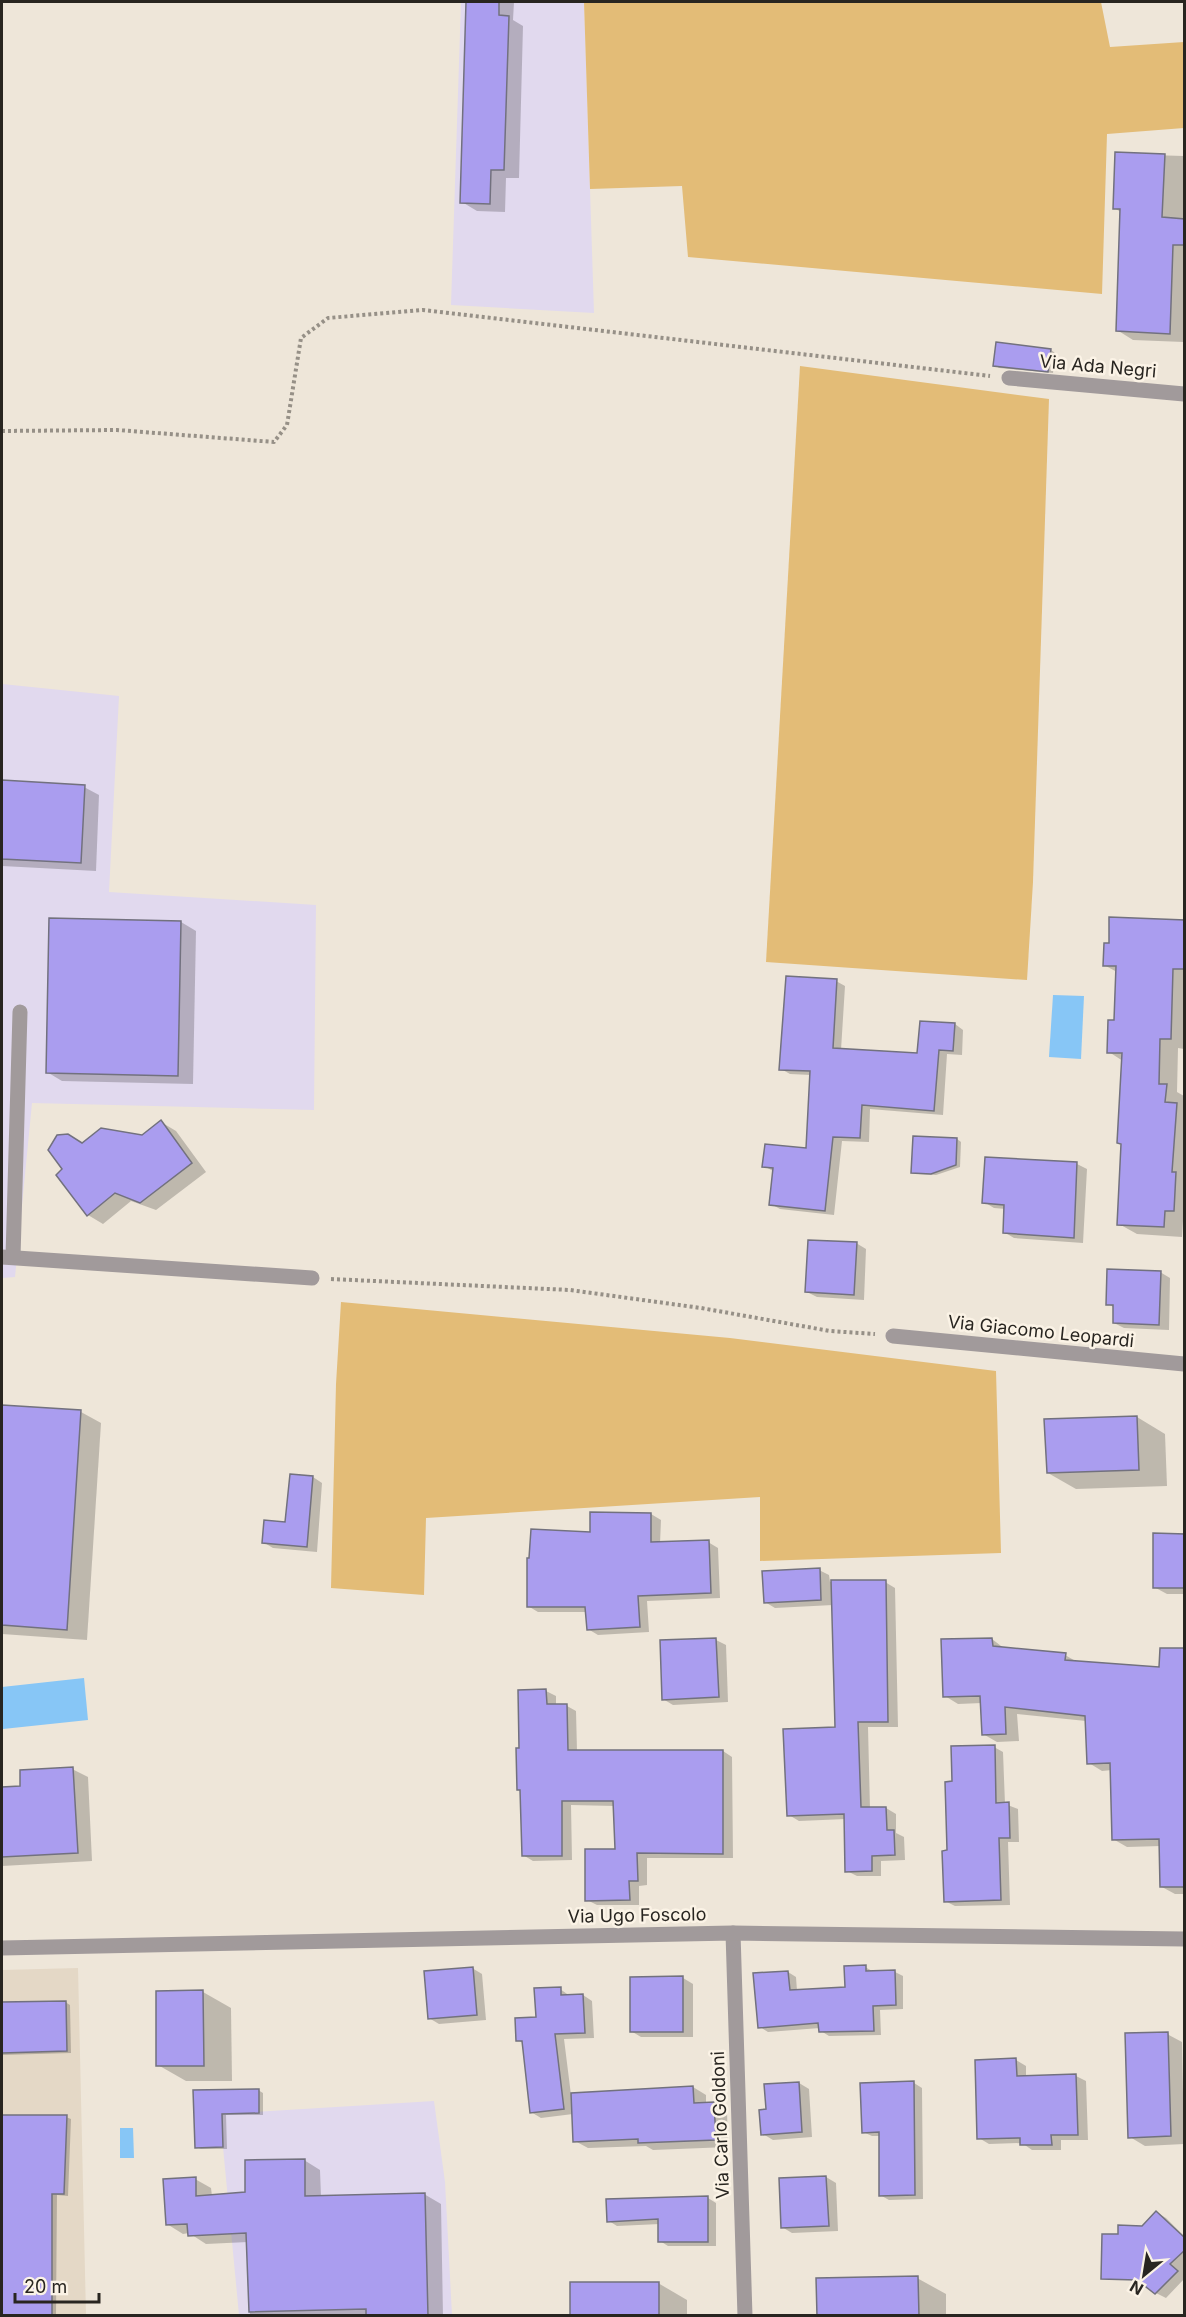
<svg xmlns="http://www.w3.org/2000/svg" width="1186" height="2317" viewBox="0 0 1186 2317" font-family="Inter,sans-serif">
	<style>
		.built { fill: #e4d8c6 }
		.industrial { fill: #e1d9ee }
		.green { fill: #e3bc77 }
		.water { fill: #87c6f6 }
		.shadow { fill: #0003 }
		.building { fill: #aa9def; stroke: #72717e; stroke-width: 1.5 }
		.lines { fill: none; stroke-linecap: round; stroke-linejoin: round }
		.path { stroke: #969087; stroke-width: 4; stroke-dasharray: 3 3; stroke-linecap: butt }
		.minor { stroke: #a19a9b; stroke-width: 15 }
		.labels { text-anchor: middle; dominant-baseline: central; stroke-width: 5; stroke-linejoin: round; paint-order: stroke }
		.street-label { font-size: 18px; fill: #282520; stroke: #fbf3e6 }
	</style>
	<rect width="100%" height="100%" fill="#eee6d9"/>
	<polygon class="built" points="78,1968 86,2315 2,2315 2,1970"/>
	<g class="industrial">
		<polygon points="461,2 584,2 594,313 451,305"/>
		<polygon points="2,684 119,696 109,892 316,905 314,1110 32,1103 15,1277 2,1278"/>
		<polygon points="434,2101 445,2182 452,2315 239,2315 223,2147 222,2114"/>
	</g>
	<g class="green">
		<polygon points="584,2 1101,2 1110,47 1184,42 1184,128 1107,134 1102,294 688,257 682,186 590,189"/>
		<polygon points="800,366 1049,399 1033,882 1027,980 766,962"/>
		<polygon points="341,1302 730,1338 996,1371 1001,1553 760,1561 760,1497 426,1518 424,1595 331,1588 336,1384"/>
	</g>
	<g class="water">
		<polygon points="1053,995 1084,996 1081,1059 1049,1057"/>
		<polygon points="84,1678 88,1720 3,1729 2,1687"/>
		<polygon points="120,2128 133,2128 134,2158 120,2158"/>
	</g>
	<g class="shadow">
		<polygon points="468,2 514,2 513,20 523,26 519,178 506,178 505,212 477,211 462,202"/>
		<polygon points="1117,154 1184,156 1184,342 1133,340 1117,330 1121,212 1114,208"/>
		<polygon points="1051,350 1055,353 1053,373 999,368 995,365"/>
		<polygon points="2,782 84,787 99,795 96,871 2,866"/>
		<polygon points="1184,921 1184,1049 1178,1048 1177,1092 1184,1096 1184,1221 1183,1221 1182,1237 1137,1234 1119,1224 1123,1061 1109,1052 1116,1022 1117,972 1104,965"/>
		<polygon points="181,922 196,931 193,1084 62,1081 47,1072"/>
		<polygon points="836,981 845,986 841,1050 919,1054 955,1024 963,1030 962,1055 947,1054 943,1115 870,1109 869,1142 842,1141 834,1215 780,1209 771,1204 773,1171 764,1166 807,1150 811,1075 790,1074 781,1069"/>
		<polygon points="161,1122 176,1131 206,1172 156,1210 131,1201 103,1224 88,1215 58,1175 83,1144 142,1137"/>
		<polygon points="915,1138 957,1139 961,1142 960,1167 936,1175 918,1174 913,1172"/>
		<polygon points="986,1159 1077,1164 1087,1169 1083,1243 1014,1238 1004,1232 1006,1209 994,1208 984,1202"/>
		<polygon points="856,1243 866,1249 864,1300 817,1297 807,1292"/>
		<polygon points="1160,1272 1170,1278 1169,1330 1124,1328 1114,1323 1115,1308 1108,1304"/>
		<polygon points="2,1406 81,1412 101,1423 87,1640 2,1634"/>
		<polygon points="1137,1417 1165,1434 1167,1486 1076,1489 1048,1473"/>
		<polygon points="313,1477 322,1483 317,1552 273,1548 263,1542 287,1524"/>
		<polygon points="651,1514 661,1520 660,1544 708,1542 718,1548 720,1598 647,1601 649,1632 598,1635 588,1629 587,1612 538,1612 528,1606 591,1533"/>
		<polygon points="1184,1535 1184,1594 1167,1594 1154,1587"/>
		<polygon points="819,1570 829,1575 830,1582 885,1582 895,1588 898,1727 868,1727 870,1809 886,1808 896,1814 896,1833 904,1837 905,1860 881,1861 881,1876 857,1876 847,1871 846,1819 799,1821 789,1815 836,1728 833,1605 775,1608 765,1602"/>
		<polygon points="992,1639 1005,1649 1065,1655 1079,1663 1161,1668 1184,1650 1184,1894 1175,1894 1162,1887 1161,1846 1127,1847 1113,1839 1112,1770 1102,1771 1089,1763 1086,1721 1017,1714 1019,1741 997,1742 983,1734 982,1703 958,1704 945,1696"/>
		<polygon points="716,1640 726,1645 728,1702 673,1705 663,1699"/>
		<polygon points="546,1691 556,1696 556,1706 567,1706 576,1711 577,1751 723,1751 732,1757 733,1858 647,1858 647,1885 639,1886 639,1905 597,1905 587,1900 616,1851 615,1806 571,1805 572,1860 533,1861 523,1855 521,1749"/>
		<polygon points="994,1747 1003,1752 1005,1804 1018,1809 1019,1842 1008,1842 1010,1905 955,1906 945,1901 953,1783"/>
		<polygon points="72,1769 88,1777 92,1861 2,1866 2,1789 22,1788"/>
		<polygon points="865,1967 874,1972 895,1972 903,1976 903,2009 880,2010 881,2035 829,2036 821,2031 820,2028 768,2032 760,2027 788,1972 796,1977 797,1991 846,1988"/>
		<polygon points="472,1968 482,1974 486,2020 439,2024 429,2018"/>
		<polygon points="683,1978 693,1984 693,2037 641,2037 631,2031"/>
		<polygon points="560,1989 570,1996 583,1995 592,2001 594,2038 564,2039 571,2095 693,2087 706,2095 706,2104 714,2103 727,2111 728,2147 653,2150 646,2146 588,2148 575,2141 573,2114 541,2118 531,2112 523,2043 518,2040"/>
		<polygon points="203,1992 231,2008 232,2081 186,2081 158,2065"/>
		<polygon points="65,2002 70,2005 71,2053 2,2055 2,2003"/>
		<polygon points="1167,2034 1182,2042 1184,2144 1145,2146 1130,2137"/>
		<polygon points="1016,2060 1026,2066 1026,2077 1076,2076 1086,2081 1088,2140 1061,2140 1061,2150 1032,2150 1022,2143 989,2144 979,2138"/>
		<polygon points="799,2083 809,2089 812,2137 773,2140 763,2134 767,2111"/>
		<polygon points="914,2083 922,2088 923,2199 889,2200 880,2195 880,2136 872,2136 863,2132"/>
		<polygon points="258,2090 263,2093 263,2115 226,2115 227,2149 201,2149 196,2147 195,2091"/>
		<polygon points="2,2116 66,2117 71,2119 68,2196 57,2195 56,2316 2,2316"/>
		<polygon points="304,2160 320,2170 321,2197 424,2194 441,2204 443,2316 250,2316 248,2242 206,2244 189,2233 183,2234 167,2224 195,2179 211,2188 212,2196 247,2194"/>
		<polygon points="826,2177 836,2183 838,2231 792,2233 782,2227"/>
		<polygon points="708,2198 716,2203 716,2246 668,2246 660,2241 660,2224 617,2226 609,2221"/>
		<polygon points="1156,2212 1166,2218 1184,2236 1184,2279 1166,2298 1156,2293 1119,2236 1143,2227"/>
		<polygon points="917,2278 946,2294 946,2316 819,2316"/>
		<polygon points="658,2283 687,2300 687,2316 572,2316"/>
	</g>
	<g class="building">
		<polygon points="466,2 499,2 499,15 509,16 504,170 491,170 490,204 460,203"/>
		<polygon points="1115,152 1165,154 1162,217 1185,219 1185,245 1173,245 1170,334 1116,331 1120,209 1113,209"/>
		<polygon points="996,342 1051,349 1048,372 993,366"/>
		<polygon points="2,780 85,785 81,863 2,859"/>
		<polygon points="1109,917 1185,920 1185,969 1173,969 1171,1039 1160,1039 1159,1084 1167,1084 1165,1102 1177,1103 1172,1172 1176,1172 1174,1211 1165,1211 1164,1227 1117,1225 1121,1144 1117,1143 1122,1053 1107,1053 1108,1020 1114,1020 1116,966 1103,966 1104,943 1109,943"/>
		<polygon points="49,918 181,921 178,1076 46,1073"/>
		<polygon points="786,976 837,979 833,1048 917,1053 920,1021 955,1023 953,1051 939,1050 934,1111 862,1105 860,1138 833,1137 825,1211 769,1205 773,1168 762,1167 765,1144 806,1148 810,1071 779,1070"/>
		<polygon points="161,1120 192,1163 140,1203 115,1193 87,1216 56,1175 62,1169 48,1150 57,1135 68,1134 82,1143 101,1128 142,1135"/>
		<polygon points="913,1136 957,1138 956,1165 931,1174 911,1173"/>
		<polygon points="985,1157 1077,1162 1074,1238 1003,1233 1004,1205 982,1203"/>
		<polygon points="808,1240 857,1242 854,1295 805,1292"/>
		<polygon points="1107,1269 1161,1271 1159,1325 1113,1323 1113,1305 1106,1305"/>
		<polygon points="2,1405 81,1410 67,1630 2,1625"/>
		<polygon points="1137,1416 1139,1470 1047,1473 1044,1419"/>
		<polygon points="290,1474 313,1476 307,1547 262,1543 264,1520 285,1522"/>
		<polygon points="590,1512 651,1513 651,1542 709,1540 711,1593 638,1596 640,1627 587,1630 585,1607 527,1607 527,1558 529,1558 531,1529 590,1532"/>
		<polygon points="1153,1533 1185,1534 1185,1588 1153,1588"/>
		<polygon points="820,1568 821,1600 764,1603 762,1571"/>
		<polygon points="831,1580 886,1580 888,1722 858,1722 861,1807 886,1807 887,1830 894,1830 895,1855 872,1856 872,1871 845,1872 844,1814 787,1816 783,1729 835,1727"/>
		<polygon points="716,1638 719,1697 662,1700 660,1640"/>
		<polygon points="992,1638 993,1646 1066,1653 1065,1660 1159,1667 1160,1648 1185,1648 1185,1887 1160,1887 1159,1839 1112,1840 1110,1763 1087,1764 1085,1716 1005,1707 1006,1734 982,1735 980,1696 943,1697 941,1639"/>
		<polygon points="546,1689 547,1704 567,1704 568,1750 723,1750 723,1854 637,1853 638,1881 629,1881 630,1900 585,1901 585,1849 615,1849 613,1801 562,1801 562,1856 522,1856 520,1790 517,1790 516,1748 519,1748 518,1690"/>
		<polygon points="995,1745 996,1803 1009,1802 1010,1838 999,1838 1001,1900 944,1902 942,1851 947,1850 945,1782 952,1781 951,1746"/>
		<polygon points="73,1767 78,1853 2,1857 2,1787 20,1786 20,1770"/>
		<polygon points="866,1965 866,1971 895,1970 896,2005 873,2006 874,2031 819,2032 818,2023 758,2028 753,1973 788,1971 790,1990 845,1987 844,1966"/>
		<polygon points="473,1967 477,2015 428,2019 424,1971"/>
		<polygon points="683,1976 683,2032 630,2032 630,1977"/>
		<polygon points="561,1987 561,1995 583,1994 585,2033 555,2034 564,2109 530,2113 522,2041 516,2041 515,2018 536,2017 534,1988"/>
		<polygon points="203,1990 204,2066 156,2066 156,1991"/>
		<polygon points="66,2001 67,2051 2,2053 2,2002"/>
		<polygon points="1168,2032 1171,2136 1128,2138 1125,2033"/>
		<polygon points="1016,2058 1017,2076 1076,2074 1078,2135 1051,2135 1052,2145 1020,2145 1020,2138 977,2139 975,2060"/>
		<polygon points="914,2081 915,2195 879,2196 879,2132 862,2133 860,2083"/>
		<polygon points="799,2082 802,2132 761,2135 759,2110 766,2109 764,2084"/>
		<polygon points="693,2086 694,2103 714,2102 716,2140 638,2143 638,2139 573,2142 571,2093"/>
		<polygon points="259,2089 259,2113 222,2114 223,2147 195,2148 193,2090"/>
		<polygon points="2,2115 67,2115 64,2194 52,2194 52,2316 2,2316"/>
		<polygon points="305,2159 305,2196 425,2193 428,2316 366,2316 366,2309 249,2312 246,2233 188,2236 187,2224 166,2225 163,2179 196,2177 196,2196 245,2192 245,2160"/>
		<polygon points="826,2176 829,2226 781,2228 779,2178"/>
		<polygon points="708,2196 708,2242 658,2242 658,2219 607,2222 606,2199"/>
		<polygon points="1156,2211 1185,2238 1185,2250 1170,2264 1178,2271 1155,2294 1137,2280 1101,2279 1102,2234 1118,2234 1118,2225 1142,2226"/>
		<polygon points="918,2276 919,2316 817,2316 816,2278"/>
		<rect x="570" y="2282" width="89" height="34"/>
	</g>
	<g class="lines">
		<g class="path">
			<polyline points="2,431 117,430 274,442 287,425 301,338 328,318 423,310 990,376"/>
			<polyline points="331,1279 570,1290 701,1308 830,1331 875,1334"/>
		</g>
		<g class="minor">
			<polyline points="1009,378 1184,394"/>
			<polyline points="2,1257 312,1278"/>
			<polyline points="13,1257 20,1012"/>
			<polyline points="893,1336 1184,1364"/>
			<polyline points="733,1933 745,2316"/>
			<polyline points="2,1948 733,1933 1184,1939"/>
		</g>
	</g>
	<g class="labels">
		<g class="street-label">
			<text transform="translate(1098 366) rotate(5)">Via Ada Negri</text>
			<text transform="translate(1041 1331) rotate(6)">Via Giacomo Leopardi</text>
			<text transform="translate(637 1915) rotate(-1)">Via Ugo Foscolo</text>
			<text transform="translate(720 2125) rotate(-92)">Via Carlo Goldoni</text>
		</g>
	</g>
	<rect width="1186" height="2317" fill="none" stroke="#282520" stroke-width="6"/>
	<g transform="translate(1144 2275) rotate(210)" stroke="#fbf3e6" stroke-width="4.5" paint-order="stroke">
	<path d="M0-4.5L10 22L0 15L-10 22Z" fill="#282520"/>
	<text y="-9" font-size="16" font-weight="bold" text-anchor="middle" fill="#282520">N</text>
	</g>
	<path d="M15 2293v9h84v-9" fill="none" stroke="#282520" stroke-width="3"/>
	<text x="24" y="2293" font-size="18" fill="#282520" stroke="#fbf3e6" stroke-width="4.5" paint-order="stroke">20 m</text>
</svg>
